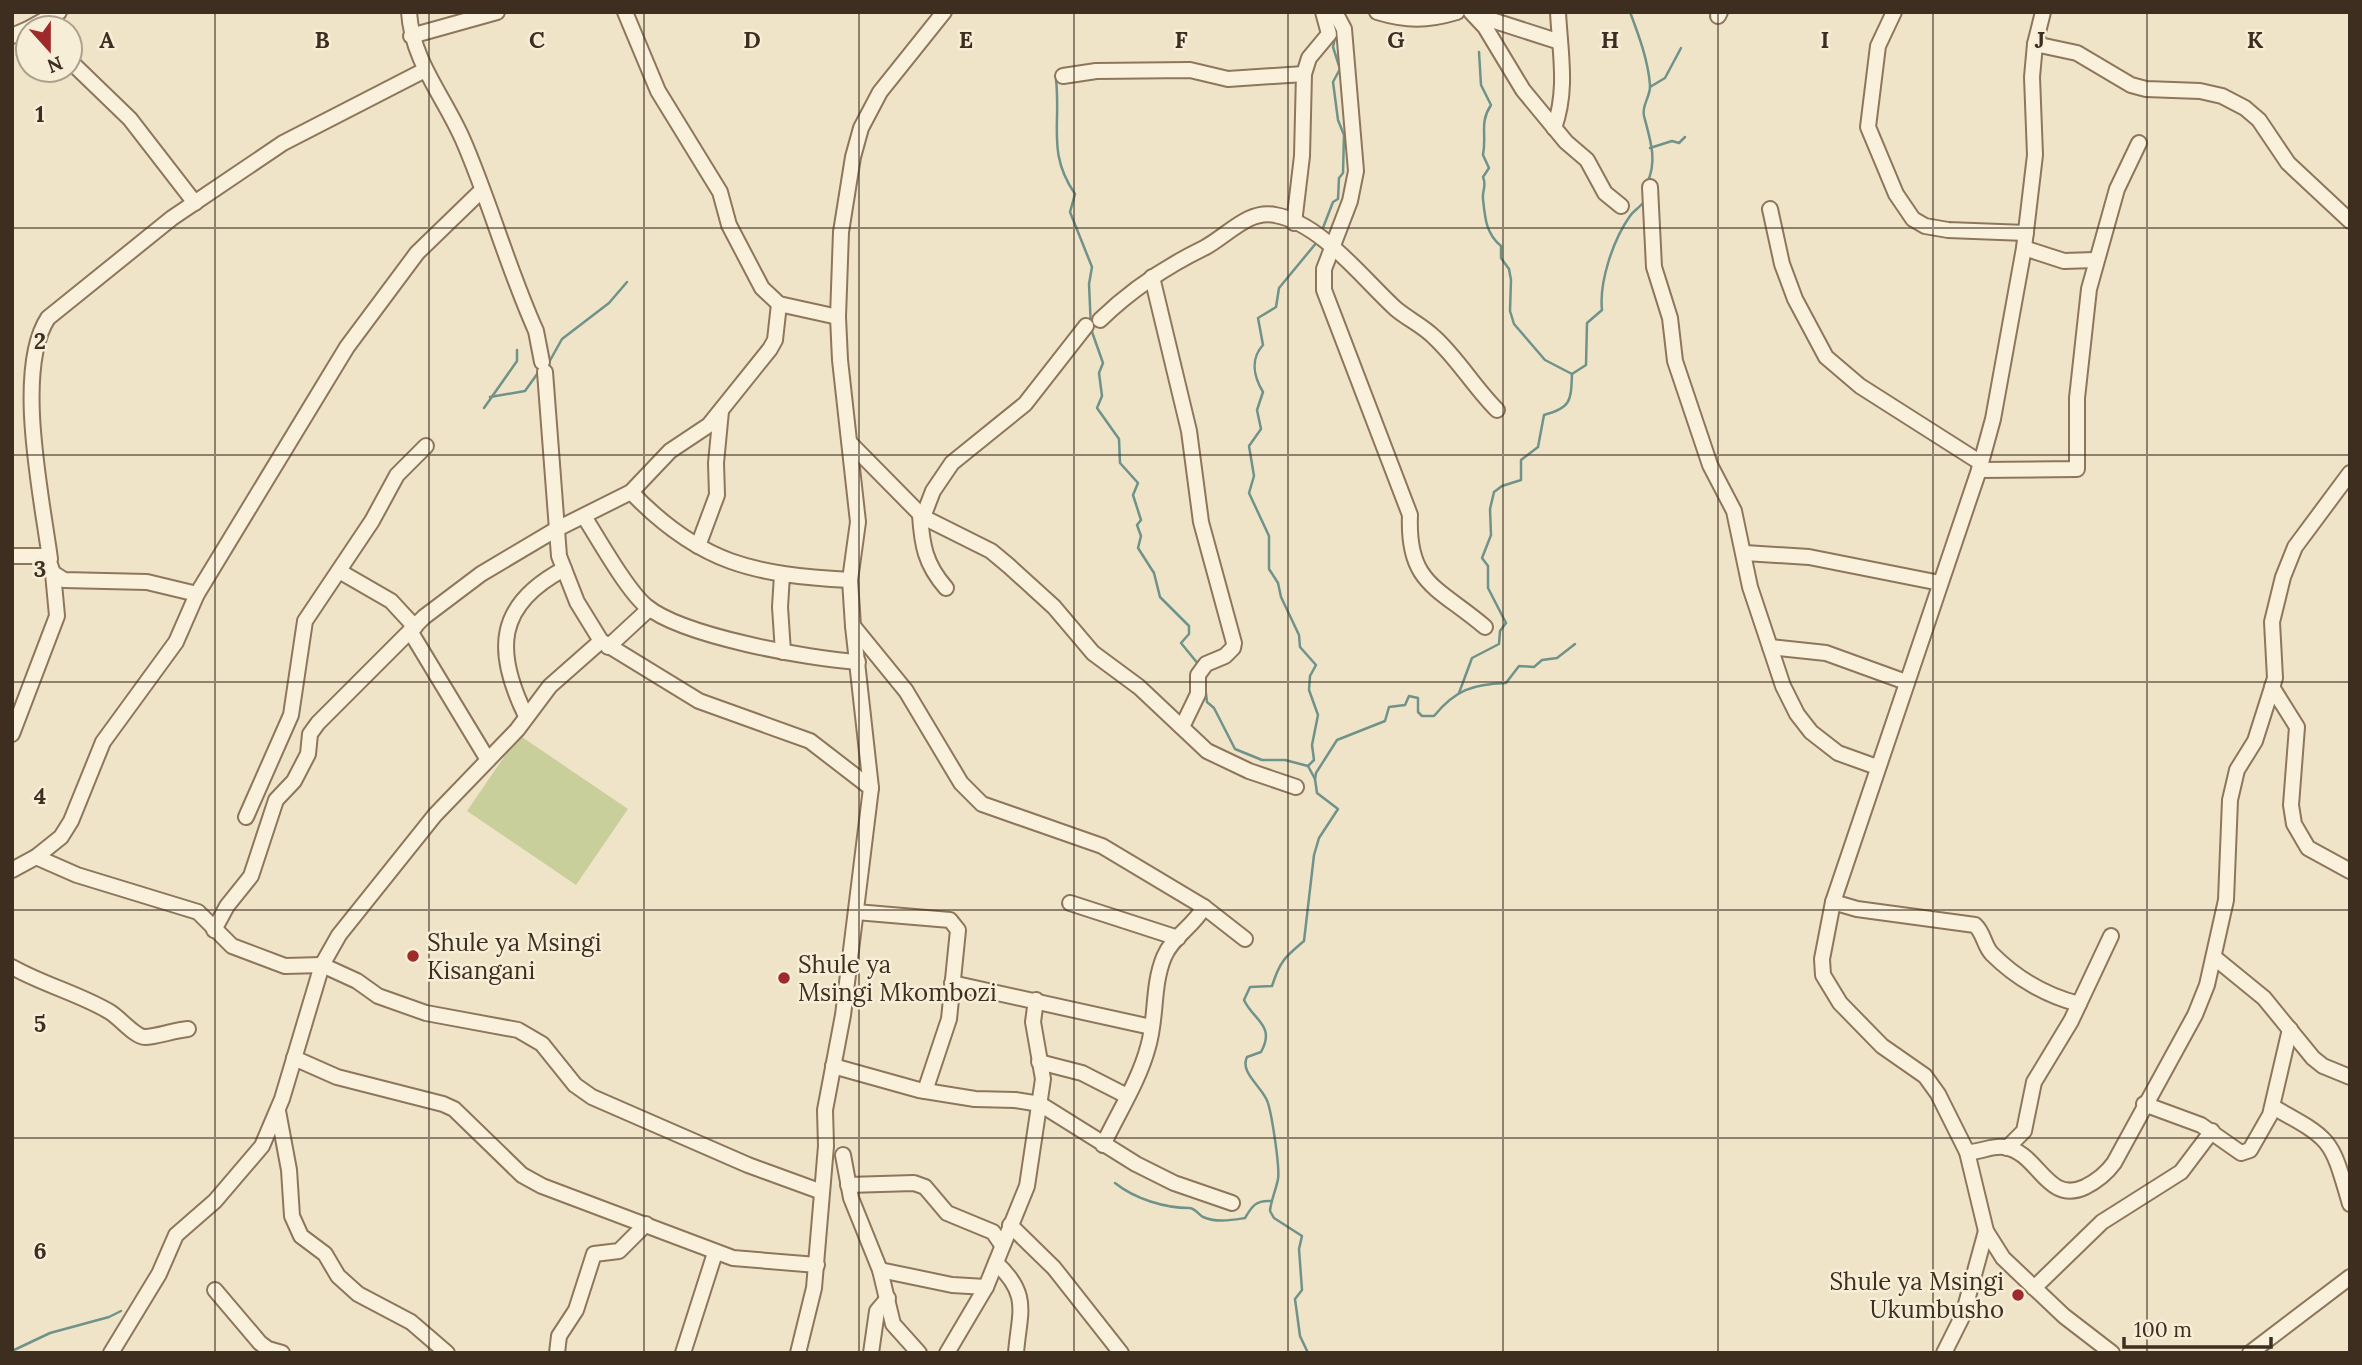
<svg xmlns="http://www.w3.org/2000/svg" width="2362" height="1365" viewBox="0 0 2362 1365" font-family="Lora,serif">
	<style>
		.green { fill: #c9cf9b }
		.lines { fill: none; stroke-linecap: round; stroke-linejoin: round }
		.stream { stroke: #6f938a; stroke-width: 2.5 }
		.minor-casing { stroke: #8d765c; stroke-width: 18 }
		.minor { stroke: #faf1dc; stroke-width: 14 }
		.grid { fill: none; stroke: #3d2e20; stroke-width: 2; stroke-opacity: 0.55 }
		.poi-dot { fill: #9e2a2b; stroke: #f7eed8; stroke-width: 2.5 }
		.labels { text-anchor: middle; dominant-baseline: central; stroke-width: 5; stroke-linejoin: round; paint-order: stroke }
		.poi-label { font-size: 24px; fill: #3d2e20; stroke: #f7eed8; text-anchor: start }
		.grid-label { font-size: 23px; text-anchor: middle; font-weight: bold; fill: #3d2e20; stroke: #f7eed8; stroke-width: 5; stroke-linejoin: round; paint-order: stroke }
	</style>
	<rect width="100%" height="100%" fill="#f0e4c8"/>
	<polygon class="green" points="519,735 628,809 576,885 467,811"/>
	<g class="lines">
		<g class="stream">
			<path d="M1630,12c9,24 18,48 20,73 1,11 -9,21 -6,31 6,23 14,45 3,67"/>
			<path d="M1479,52l2,33 10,20c-12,18 -4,29 -8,50l6,13 -6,9c4,9 -1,13 0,22 2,19 3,35 18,47v12l8,11 2,11 -1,31 4,13 31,36 27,14"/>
			<path d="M1056,79c5,47 -9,74 19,115l-5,18 22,55 -3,17 2,45 12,34 -4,10 3,23 -5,12 22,31 1,24 18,20 -5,12 8,25 -4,5 4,11 -3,12 16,25 6,24 29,29v8l-8,9 18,22"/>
			<polyline points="1650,87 1665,78 1681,48"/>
			<polyline points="1650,148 1672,141 1679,143 1685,137"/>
			<polyline points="1321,233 1333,202 1338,199 1339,178 1343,173 1344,135 1338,120 1333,82 1340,69 1333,47 1337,29"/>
			<polyline points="548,364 562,339 609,303 627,282"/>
			<path d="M1572,374l14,-9 1,-42 15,-13c-3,-28 11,-70 28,-94 4,-6 11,-9 15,-16"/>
			<polyline points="490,397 525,391 540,370"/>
			<polyline points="484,408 517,361 517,350"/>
			<path d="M1204,678l3,24 7,6 21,41 27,11h23l23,6 7,13 2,14 21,16 -19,29 -5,17 -10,86c-20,17 -24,20 -32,45l-22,1 -6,13c9,20 32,25 17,52l-14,5c-8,16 17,31 21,46 4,13 12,64 10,76 -2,11 -7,21 -8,32l4,7 28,18 -3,13 3,41 -7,9 5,37 8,17"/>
			<path d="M1459,693l13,-35 27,-14 1,-13 6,-8 -18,-35v-22l-6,-8 9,-23 -1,-26 4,-17 8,-6 19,-6v-20l17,-13 6,-32c27,-7 27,-14 28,-41"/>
			<path d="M1308,766l6,-6 -2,-15 6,-30 -9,-25 1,-14 6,-11 -16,-18 -1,-12 -18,-38 -3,-14 -9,-14v-33l-20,-43 5,-17 -5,-30 12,-17 -4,-19 6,-18c-9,-15 -13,-33 0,-47l-5,-27 18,-11 3,-19 38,-46"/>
			<path d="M1315,779l1,-6 21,-33 48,-19 4,-14 16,-2 4,-9 9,2v14l4,4h12c21,-26 39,-32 72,-33l13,-17 15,1 8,-7 15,-2 18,-14"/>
			<path d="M1115,1183c20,16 50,25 74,25 6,0 9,6 14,9 13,6 29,3 42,1 7,-12 11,-18 26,-17"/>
			<polyline points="12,1351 50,1333 109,1317 121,1311"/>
		</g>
		<g class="minor-casing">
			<g id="minor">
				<path d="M409,12c3,49 35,84 54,128 27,62 45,129 73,191l6,31"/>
				<polyline points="625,12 658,91 720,192 729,225 762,288 779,304 838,317"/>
				<path d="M1335,12l9,17 12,142 -6,30 -26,68v21l86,225c-3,69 28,72 75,112"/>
				<path d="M1377,12c30,9 50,9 80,0"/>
				<polyline points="1471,12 1485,27 1523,90 1566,142 1587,160 1605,193 1621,206"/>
				<polyline points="1894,12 1878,46 1868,127 1896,194 1913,219 1925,226 1948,230 2026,233"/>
				<polyline points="2043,12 2035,44 2032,77 2035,155 2024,248 1993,419 1979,470 1833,902 1822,959 1823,975 1840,1003 1882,1046 1925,1076 1938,1094 1967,1152 1986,1231 2003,1258 2064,1316 2112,1353"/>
				<polyline points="1476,15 1560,42"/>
				<polyline points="1718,16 1720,12"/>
				<polyline points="30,28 59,12"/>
				<polyline points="12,36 28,29"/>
				<polyline points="411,36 497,12"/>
				<polyline points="2035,44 2077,53 2131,85 2146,89 2200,91 2222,96 2245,108 2259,120 2288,163 2350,221"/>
				<polyline points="70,61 130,119 195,203"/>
				<polyline points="1063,76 1096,71 1190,70 1228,79 1304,74"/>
				<path d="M1554,128c14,-38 6,-76 4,-116"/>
				<polyline points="1650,187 1654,267 1670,318 1675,361 1710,465 1734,511 1750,587 1783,686 1797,714 1811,732 1838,753 1877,767"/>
				<polyline points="1770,209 1782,264 1795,299 1826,357 1860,386 1981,463"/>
				<polyline points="1294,223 1302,156 1304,74 1309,58 1329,34 1323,12"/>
				<polyline points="2024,248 2064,261 2095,260"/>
				<polyline points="1152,277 1189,431 1201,522 1234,643 1233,648 1225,656 1206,664 1198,675 1198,694 1182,727"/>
				<path d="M1100,320c31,-30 65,-53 104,-72 22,-11 44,-39 71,-33 46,8 88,64 121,94 12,10 27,17 38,28 24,22 40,50 63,73"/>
				<polyline points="545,372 559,556 577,602 601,641 699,701 810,741 871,788"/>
				<polyline points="851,444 923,517 991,551 1009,566 1054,607 1093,653 1139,687 1207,751 1249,771 1296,787"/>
				<polyline points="1979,470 2077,469 2077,398 2089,289 2117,189 2139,143"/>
				<path d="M631,492c69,72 124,83 219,88"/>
				<path d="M920,515c2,30 5,49 26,73"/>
				<polyline points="923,517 933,491 952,463 1025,404 1086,326"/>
				<path d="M585,518c14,22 42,72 61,88 36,30 163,53 212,56"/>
				<polyline points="698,546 717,495 716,463 721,411"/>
				<polyline points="1745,553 1809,557 1940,583"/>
				<polyline points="12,556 47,556 53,573 64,580 147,582 197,594"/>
				<path d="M50,559c-8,-61 -36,-189 -2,-241l124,-100 111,-75 142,-73"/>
				<polyline points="339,571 391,601 415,627"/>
				<polyline points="782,575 780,607 783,652"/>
				<polyline points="853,626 906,691 961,783 982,804 1102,846 1204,907 1245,939"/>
				<polyline points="410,631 488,760"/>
				<polyline points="608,647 649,609"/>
				<polyline points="1770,647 1826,653 1906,682"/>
				<polyline points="2272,687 2297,727 2291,805 2294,824 2308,848 2350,871"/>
				<path d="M526,716c-32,-65 -30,-111 38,-147"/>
				<polyline points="12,734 57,616 53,573"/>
				<polyline points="246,817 291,715 305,621 372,521 397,475 426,446"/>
				<polyline points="36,857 77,875 198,912 232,946 285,966 322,965 357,981 378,996 426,1013 518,1030 542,1044 575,1085 592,1097 748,1165 822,1192"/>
				<polyline points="12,870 36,857 61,837 71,821 103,742 176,642 197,594 347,347 417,253 481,191"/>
				<path d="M1833,902l24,7 118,16c9,8 9,21 17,29 24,24 55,42 87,50"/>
				<polyline points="1070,903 1178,938"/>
				<polyline points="856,912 950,920 958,930 949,1019 925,1091"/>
				<polyline points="214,930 227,906 251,876 276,800 294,781 308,754 310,734 318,723 424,617 481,574 555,530 631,492 670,451 709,425 770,349 775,340 779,304"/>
				<polyline points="2215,958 2264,998 2313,1058 2323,1066 2350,1077"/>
				<path d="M12,967c32,18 68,27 98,45 10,6 25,25 35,25 11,0 30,-7 43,-8"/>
				<polyline points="952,983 1151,1027"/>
				<polyline points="294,1058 337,1077 443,1104 454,1109 522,1175 542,1186 733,1258 817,1265"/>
				<polyline points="1039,1062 1082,1073 1127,1096"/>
				<polyline points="833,1066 919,1090 975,1099 1015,1100 1040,1104 1136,1164 1174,1183 1232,1203"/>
				<polyline points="2144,1104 2201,1125 2241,1153 2250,1150 2270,1115 2290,1029"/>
				<path d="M2273,1107c60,33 58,32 77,97"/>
				<polyline points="278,1111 289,1170 292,1216 301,1236 325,1254 338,1276 358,1294 411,1322 447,1353"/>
				<path d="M1103,1145c15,-32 36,-64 45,-98 9,-30 4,-61 16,-90 8,-20 30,-31 40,-50"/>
				<polyline points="2007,1148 2024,1131 2034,1082 2071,1021 2111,936"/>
				<path d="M1967,1152c12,1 25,-7 37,-5 35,5 42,58 81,40 12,-6 21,-13 29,-24l81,-148 12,-30 19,-85 4,-100 7,-30 18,-29 20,-63 -3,-56 11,-45 12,-30 55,-74"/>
				<polyline points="843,1155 851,1198 880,1270 893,1324 919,1353"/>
				<polyline points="848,1185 914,1183 925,1187 947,1213 993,1232 1002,1245"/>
				<polyline points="1010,1225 1054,1268 1121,1353"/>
				<path d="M996,1263c35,32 23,50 20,90"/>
				<polyline points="880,1270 952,1285 986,1287"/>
				<polyline points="2034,1288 2102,1222 2181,1172 2212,1131"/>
				<polyline points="215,1290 260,1343 268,1349 282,1353"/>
				<polyline points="111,1353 159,1274 176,1235 215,1201 262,1146 282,1099 322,965 339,935 435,815 517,730 550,686 601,641"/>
				<polyline points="557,1353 559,1336 576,1310 594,1254 619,1251 646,1224"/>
				<polyline points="683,1353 715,1253"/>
				<polyline points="798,1353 814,1288 826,1146 825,1110 843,1015 871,788 853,626 850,580 858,522 840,360 838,317 841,232 853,157 861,128 880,92 944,12"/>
				<polyline points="871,1353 877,1311 888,1298"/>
				<polyline points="947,1353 986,1287 1027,1186 1043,1079 1033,1022 1036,1000"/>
				<polyline points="1944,1353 1963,1315 1986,1231"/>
				<polyline points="2250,1353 2350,1277"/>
			</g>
		</g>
		<use href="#minor" class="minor"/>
	</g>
	<path class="grid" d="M215,12v1341M429,12v1341M644,12v1341M859,12v1341M1074,12v1341M1288,12v1341M1503,12v1341M1718,12v1341M1933,12v1341M2147,12v1341M12,228h2338M12,455h2338M12,682h2338M12,910h2338M12,1138h2338"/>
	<g class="poi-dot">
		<circle cx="413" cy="956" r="7"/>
		<circle cx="784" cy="978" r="7"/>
		<circle cx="2018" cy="1295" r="7"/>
	</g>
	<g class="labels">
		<g class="poi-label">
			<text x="427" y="942">Shule ya Msingi<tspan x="427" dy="28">Kisangani</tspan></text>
			<text x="798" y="964">Shule ya<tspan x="798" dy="28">Msingi Mkombozi</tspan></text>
			<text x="2004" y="1281" text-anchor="end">Shule ya Msingi<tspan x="2004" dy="28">Ukumbusho</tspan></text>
		</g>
	</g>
	<g class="grid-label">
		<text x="107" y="48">A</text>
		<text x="322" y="48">B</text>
		<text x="537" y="48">C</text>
		<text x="752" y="48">D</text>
		<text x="966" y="48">E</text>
		<text x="1181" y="48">F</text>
		<text x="1396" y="48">G</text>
		<text x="1610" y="48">H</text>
		<text x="1825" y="48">I</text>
		<text x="2040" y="48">J</text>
		<text x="2255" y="48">K</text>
		<text x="40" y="122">1</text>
		<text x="40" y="349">2</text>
		<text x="40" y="577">3</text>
		<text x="40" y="804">4</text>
		<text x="40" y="1032">5</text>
		<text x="40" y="1259">6</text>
	</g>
	<rect width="2362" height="1365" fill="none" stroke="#3d2e20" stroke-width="28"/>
	<g transform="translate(49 49) rotate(159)"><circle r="33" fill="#f7eed8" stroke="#ada18e" stroke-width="2"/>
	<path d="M0-5L12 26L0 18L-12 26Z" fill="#9e2a2b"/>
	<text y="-10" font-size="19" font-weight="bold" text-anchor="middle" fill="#3d2e20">N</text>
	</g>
	<path d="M2124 1337v10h147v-10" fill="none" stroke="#3d2e20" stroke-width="3.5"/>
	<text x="2134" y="1337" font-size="21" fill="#3d2e20" stroke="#f7eed8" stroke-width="5" paint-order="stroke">100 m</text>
</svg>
